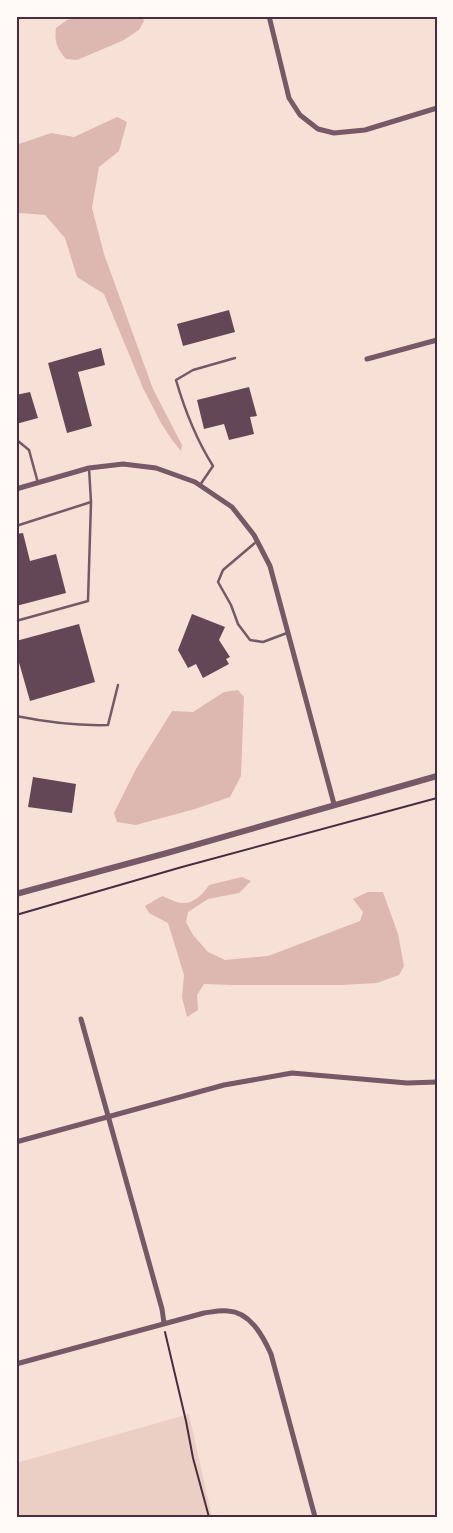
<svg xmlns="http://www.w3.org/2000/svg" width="453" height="1533" viewBox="0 0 453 1533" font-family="Spectral,serif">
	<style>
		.green { fill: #ebcfc5 }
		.water { fill: #dcb8b0 }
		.building { fill: #644757 }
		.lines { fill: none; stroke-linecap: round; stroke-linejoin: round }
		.path { stroke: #4a2c40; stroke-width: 2 }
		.service { stroke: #755966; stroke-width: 2.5 }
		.minor { stroke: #755966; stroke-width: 5 }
		.tertiary { stroke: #755966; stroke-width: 6 }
		.neatline { fill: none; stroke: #4a2c40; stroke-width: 2 }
	</style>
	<rect width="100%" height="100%" fill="#f7e1d7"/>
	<polygon class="green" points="189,1414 212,1517 16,1517 16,1463"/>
	<g class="water">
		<path d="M80,16h62l2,5 -5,9 -17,11 -45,19 -11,-1c-9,-10 -12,-18 -10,-31l11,-8z"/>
		<polygon points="117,117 127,122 119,151 99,167 92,208 104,254 153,389 182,445 181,451 172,440 161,423 143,388 104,294 77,277 65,238 45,215 20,213 16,216 16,145 51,133 74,137"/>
		<polygon points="238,690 244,697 241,776 230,797 195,809 136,825 117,822 114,813 136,769 172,711 193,712 224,692"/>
		<path d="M242,877l9,4 -12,12 -31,6 -20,13 -2,10 7,13 15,17 17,8 43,-4 92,-35 3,-9 -10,-13 15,-7h15l15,42 6,32 -5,9 -22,8 -36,2h-108l-29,-1 -7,11 1,15 -11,7 -5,-20 2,-22 -16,-52 -19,-10 -4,-7 17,-10c6,2 14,7 20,7 12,1 21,-9 27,-18z"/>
	</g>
	<g class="building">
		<polygon points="229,310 235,332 183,346 177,324"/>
		<polygon points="101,348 105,365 78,372 92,426 67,433 48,363"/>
		<polygon points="249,387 257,416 250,417 254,434 229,440 224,424 204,429 197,400"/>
		<polygon points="30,392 38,418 16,424 16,395"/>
		<polygon points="23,533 30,561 56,554 66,593 16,606 16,534"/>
		<polygon points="192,614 225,627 219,640 230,657 226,659 229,664 203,678 196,664 188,668 178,650"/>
		<polygon points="79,624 95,682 30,701 16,652 16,641"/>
		<polygon points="33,777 76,784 72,813 28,807"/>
	</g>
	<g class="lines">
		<g class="path">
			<polyline points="16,915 182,867 437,798"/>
			<polyline points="165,1332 186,1421 193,1458 209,1517"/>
		</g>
		<g class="service">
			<polyline points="16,441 18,441 29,450 38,483"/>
			<path d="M200,485l13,-19c-17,-27 -28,-55 -37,-86l17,-10 42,-12"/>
			<polyline points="16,526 91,502 89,468"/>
			<polyline points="256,542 223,570 218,582 231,605 238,624 250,640 263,642 287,633"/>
			<polyline points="16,621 88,601 91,502"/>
			<path d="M16,716c30,6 61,10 92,9l10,-40"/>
		</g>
		<g class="minor">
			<polyline points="269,16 289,98 300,115 318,129 334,133 365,130 437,108"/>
			<polyline points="367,359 437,340"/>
			<polyline points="16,489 89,468 123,464 156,468 195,482 232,507 254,535 270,566 334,804"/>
			<polyline points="81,1019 162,1309 164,1323"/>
			<polyline points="16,1142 224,1085 292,1073 407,1083 437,1082"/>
			<path d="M16,1364l188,-51c8,-1 16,-3 24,-2 22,1 35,25 43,43l44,163"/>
		</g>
		<polyline class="tertiary" points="16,894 167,853 437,776"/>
	</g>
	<rect width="453" height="1533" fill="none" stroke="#fffaf5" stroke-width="35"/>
	<rect x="18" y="18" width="418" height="1498" class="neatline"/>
</svg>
